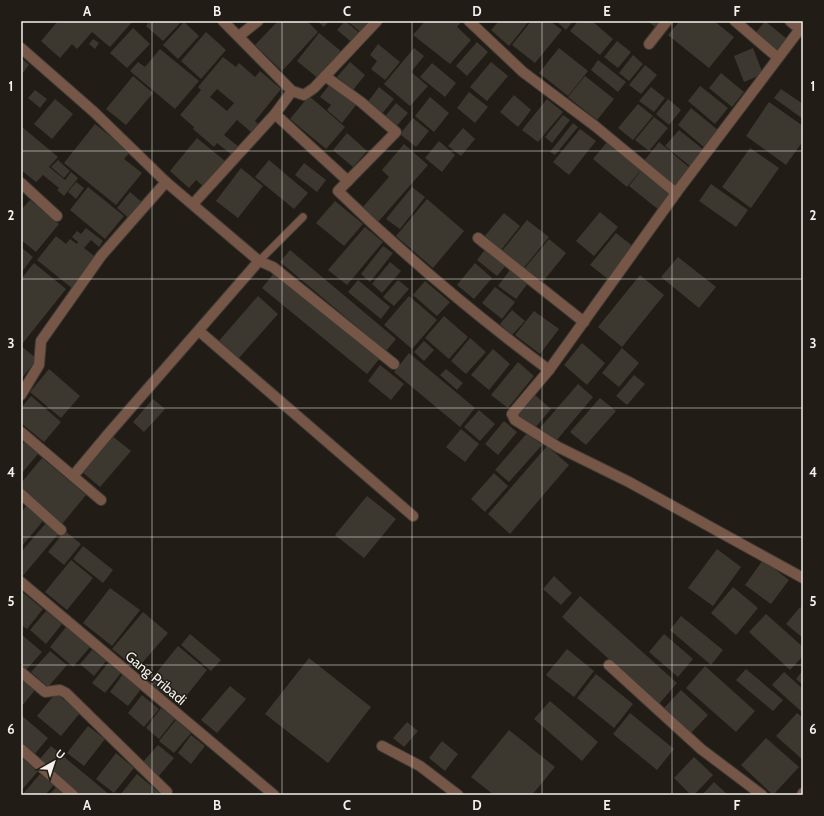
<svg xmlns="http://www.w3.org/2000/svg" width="824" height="816" viewBox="0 0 824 816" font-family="Cabin,sans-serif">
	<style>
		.building { fill: #3c3830; fill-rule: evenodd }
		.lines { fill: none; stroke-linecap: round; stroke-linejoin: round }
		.service-casing { stroke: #3f3b34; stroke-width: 9 }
		.minor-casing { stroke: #3f3b34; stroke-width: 12 }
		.service { stroke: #765647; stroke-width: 7 }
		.minor { stroke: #765647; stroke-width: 10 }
		.grid { fill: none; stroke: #f4f1ec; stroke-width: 1; stroke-opacity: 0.55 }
		.labels { text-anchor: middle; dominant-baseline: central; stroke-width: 3; stroke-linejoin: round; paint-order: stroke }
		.street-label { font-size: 14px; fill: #f4f1ec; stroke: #211d16 }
		.neatline { fill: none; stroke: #f4f1ec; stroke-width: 1.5 }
		.grid-label { font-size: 13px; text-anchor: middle; font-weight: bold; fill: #f4f1ec }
	</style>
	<rect width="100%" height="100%" fill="#211d16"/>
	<g class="building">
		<polygon points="58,21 133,21 110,47 92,32 77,49 72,44 60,58 41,41"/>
		<polygon points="146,21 182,21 163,41 146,26 148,23"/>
		<polygon points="278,21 307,21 318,32 282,71 255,45"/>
		<polygon points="317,21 329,21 324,27"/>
		<polygon points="345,21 361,34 354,44 337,30"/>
		<polygon points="347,21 364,21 369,25 362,33"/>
		<polygon points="425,21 462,21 457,27 471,40 450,64 413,35"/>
		<polygon points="499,21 529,21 509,46 491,30"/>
		<polygon points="531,21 550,21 562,30 535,63 512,45"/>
		<polygon points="556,21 573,21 566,30"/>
		<polygon points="578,21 592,21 613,39 600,55 570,31"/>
		<polygon points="647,21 663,21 657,28"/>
		<polygon points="680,21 714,21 734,37 709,68 668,35"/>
		<polygon points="765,21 787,39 776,53 754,35"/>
		<polygon points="184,22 199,36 178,59 163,45"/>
		<polygon points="133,28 150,44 127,68 110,53"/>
		<polygon points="206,32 226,50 201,79 181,61"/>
		<polygon points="319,33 342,52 319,79 297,61"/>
		<polygon points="93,39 99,43 95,49 89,44"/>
		<polygon points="617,41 631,52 618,68 604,57"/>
		<polygon points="477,42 488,52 467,76 456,66"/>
		<polygon points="378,44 400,62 385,80 371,69 377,61 370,55"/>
		<polygon points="414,48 424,56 411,72 428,86 410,106 384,84"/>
		<polygon points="559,48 588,71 568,96 539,73"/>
		<polygon points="753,48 763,74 744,82 734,56"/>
		<polygon points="160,49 199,81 175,109 130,71 138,62 145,67"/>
		<polygon points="633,55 643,64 629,81 619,73"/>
		<path d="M223,57l13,10 3,-4 16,14 5,-6 21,18 -26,32 3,3 -7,8 -14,-12 -13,15 15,12 -7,8 -15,-12 -3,4 -21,-18 1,-2 -14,-12 21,-25 -3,-3zM217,89l17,14 -7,8 -17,-14z"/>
		<polygon points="21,58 29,65 21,75"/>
		<polygon points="598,60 626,82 618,92 591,70"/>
		<polygon points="350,62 365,75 353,90 337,77"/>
		<polygon points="491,62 508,76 487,101 470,87"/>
		<polygon points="432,63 456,83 445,97 420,77"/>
		<polygon points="645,65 657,75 641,94 629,85"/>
		<polygon points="721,73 744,92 732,107 709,88"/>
		<polygon points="133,76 153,93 126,125 106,109"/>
		<polygon points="585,76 614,99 597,120 568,97"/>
		<polygon points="330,84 356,105 342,123 327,110 331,105 320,97"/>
		<polygon points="700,86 728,108 715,124 688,101"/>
		<polygon points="379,87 394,99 381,115 367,103"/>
		<polygon points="651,87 665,98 654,112 639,101"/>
		<polygon points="781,89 803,104 803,119 774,98"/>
		<polygon points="35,90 47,99 40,108 28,98"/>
		<polygon points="469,92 488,107 475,123 457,108"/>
		<polygon points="514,95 531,110 518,127 500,112"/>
		<polygon points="309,96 345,127 326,149 290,119"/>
		<polygon points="430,97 449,113 434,132 415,116"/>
		<polygon points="55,99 73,114 52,139 34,124"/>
		<polygon points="547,99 563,112 538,142 522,130"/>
		<polygon points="668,99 681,110 669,125 656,114"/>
		<polygon points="769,102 803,126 803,141 786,165 746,136"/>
		<polygon points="396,103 408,113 395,128 383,119"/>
		<polygon points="638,104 653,116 633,140 618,128"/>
		<polygon points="691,108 719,131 705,148 678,125"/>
		<polygon points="563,115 570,120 552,143 545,137"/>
		<polygon points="654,117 668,128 649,151 635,140"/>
		<polygon points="413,118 429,131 416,147 400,134"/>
		<polygon points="573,123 578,127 555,155 550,152"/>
		<polygon points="95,124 130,152 124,159 142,173 116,205 64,163"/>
		<polygon points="22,127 58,157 49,167 65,180 71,172 78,178 64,196 57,190 59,188 43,175 36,182 21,170"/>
		<polygon points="463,128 475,139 461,156 448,146"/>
		<polygon points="580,129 596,141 569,175 553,162"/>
		<polygon points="679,130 704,150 690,166 665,146"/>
		<polygon points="347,133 367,151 353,167 333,150"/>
		<polygon points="197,138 225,161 204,187 196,180 189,188 170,171"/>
		<polygon points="439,141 455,155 442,172 425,158"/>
		<polygon points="607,142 641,170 627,187 593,159"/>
		<polygon points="659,142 691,169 675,188 643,162"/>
		<polygon points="404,144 428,165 378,222 362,208 389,177 382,170"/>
		<polygon points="750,148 779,168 751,208 722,187"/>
		<polygon points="58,160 70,171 64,178 51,167"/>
		<polygon points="269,160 308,193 294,209 255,177"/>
		<polygon points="304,163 326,180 317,192 295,175"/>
		<polygon points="241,168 263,186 238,218 216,201"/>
		<polygon points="643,168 674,193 659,210 629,186"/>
		<polygon points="76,182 84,188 76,199 68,192"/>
		<polygon points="711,184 748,210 736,227 699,201"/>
		<polygon points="88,187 124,216 105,239 70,210"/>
		<polygon points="412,187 425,197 400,229 386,219"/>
		<polygon points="130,192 143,203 130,219 117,208"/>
		<polygon points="427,199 464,231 433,268 396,236"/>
		<polygon points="30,200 59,224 36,252 21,240 21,210"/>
		<polygon points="335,201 363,224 344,246 316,223"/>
		<polygon points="600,212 618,227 594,256 576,241"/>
		<polygon points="504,213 520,226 501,250 484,237"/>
		<polygon points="527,220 549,237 522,270 501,252"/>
		<polygon points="365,227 383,242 347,285 328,270"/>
		<polygon points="86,228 103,241 99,247 91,240 84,248 98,259 73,289 37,260 56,236 66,244 70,239 77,244 78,242 72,237 77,231 81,234"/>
		<polygon points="616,233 634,247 608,279 590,265"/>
		<polygon points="549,239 566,253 541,284 524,269"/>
		<polygon points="383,246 393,253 370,282 361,274"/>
		<polygon points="21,247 33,257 21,273"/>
		<polygon points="487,247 507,264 497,276 477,260"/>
		<polygon points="290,250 396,339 386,351 280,262"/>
		<polygon points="678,257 716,287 699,308 661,277"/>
		<polygon points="390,262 401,271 382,293 372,284"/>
		<polygon points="34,263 66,289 22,344 21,279"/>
		<polygon points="475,263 492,278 474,299 457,285"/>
		<polygon points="510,270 528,283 516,299 498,286"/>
		<polygon points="275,272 380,358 367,374 262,288"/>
		<polygon points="640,275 664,295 622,347 598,327"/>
		<polygon points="358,280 390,307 381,319 348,292"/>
		<polygon points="398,280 409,289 394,306 383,297"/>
		<polygon points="425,281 450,302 437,316 413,295"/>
		<polygon points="495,287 515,302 502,319 482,303"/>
		<polygon points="258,296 278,314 238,359 218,342"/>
		<polygon points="409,296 437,320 412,349 384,325"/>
		<polygon points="512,310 525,321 512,335 500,324"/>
		<polygon points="534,311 559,329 540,354 515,335"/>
		<polygon points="444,316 468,337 449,359 425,338"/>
		<polygon points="470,338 486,352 466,374 451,361"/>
		<polygon points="424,341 434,350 424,361 414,352"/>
		<polygon points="582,343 605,363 587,385 564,365"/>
		<polygon points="21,346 37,359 21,379"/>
		<polygon points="622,348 639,363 619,387 602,373"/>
		<polygon points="493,349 510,364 489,390 471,375"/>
		<polygon points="409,353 475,408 460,427 394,372"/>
		<polygon points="518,362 534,376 508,408 491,395"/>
		<polygon points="380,365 404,384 391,400 368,381"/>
		<polygon points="49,369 80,396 61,418 30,392"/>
		<polygon points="446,369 463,383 457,390 440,375"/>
		<polygon points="634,375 645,384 627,405 616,396"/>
		<polygon points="578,384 593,397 556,441 540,428"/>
		<polygon points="535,395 551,409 534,429 517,416"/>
		<polygon points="31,396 61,422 44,442 21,423 21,408"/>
		<polygon points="600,398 616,411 586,445 570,432"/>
		<polygon points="153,399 165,409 144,432 133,422"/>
		<polygon points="479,410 495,424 480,441 464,427"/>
		<polygon points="504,421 517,432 498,455 485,444"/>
		<polygon points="461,429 479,444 465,462 446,447"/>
		<polygon points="528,432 542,445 509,482 495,470"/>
		<polygon points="111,435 131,451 100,487 81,471"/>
		<polygon points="24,442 38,454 21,474 21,446"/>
		<polygon points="547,446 569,465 510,534 488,514"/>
		<polygon points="42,458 86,495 62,524 21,490 21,483"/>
		<polygon points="494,473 508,486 485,512 471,499"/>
		<polygon points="367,496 396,519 364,558 335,535"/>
		<polygon points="26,506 43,521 21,547 21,512"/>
		<polygon points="46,523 59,533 21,578 21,552"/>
		<polygon points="65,531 81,544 64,565 48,552"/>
		<polygon points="83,546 113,570 103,583 73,559"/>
		<polygon points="717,549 741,567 713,606 688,588"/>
		<polygon points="71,560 93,578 67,610 45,592"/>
		<polygon points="763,560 789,580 771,604 745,585"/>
		<polygon points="554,576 572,593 561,605 543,589"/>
		<polygon points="733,587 758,608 736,635 711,613"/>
		<polygon points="110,588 140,610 112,646 83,623"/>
		<polygon points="21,591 43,609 27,629 21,625"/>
		<polygon points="580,596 677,683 659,704 562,617"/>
		<polygon points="800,607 803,610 803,638 786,624"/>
		<polygon points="46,611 62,624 46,644 30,630"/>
		<polygon points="143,612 168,633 137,669 112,649"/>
		<polygon points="766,614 803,647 803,656 790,670 749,632"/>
		<polygon points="681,616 723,650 711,665 670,630"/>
		<polygon points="66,627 90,647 73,667 50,647"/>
		<polygon points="21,634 42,652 25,671 21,667"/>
		<polygon points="190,634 221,660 211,671 181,645"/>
		<polygon points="664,634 693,659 678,677 649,652"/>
		<polygon points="178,646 207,670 179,705 149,682"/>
		<polygon points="567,649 594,671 574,697 546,675"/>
		<polygon points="92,650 106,661 94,676 80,664"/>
		<polygon points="50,651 67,665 48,687 31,672"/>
		<polygon points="309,658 371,707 328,763 265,714"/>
		<polygon points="108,663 121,673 105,693 92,683"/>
		<polygon points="705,666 755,711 736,732 686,688"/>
		<polygon points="746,669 783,700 773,711 736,680"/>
		<polygon points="803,670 803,685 796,679"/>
		<polygon points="784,672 803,689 803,713 772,685"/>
		<polygon points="123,674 141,689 128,706 110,692"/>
		<polygon points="596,674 633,704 614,728 577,698"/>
		<polygon points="21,677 36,689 21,707"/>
		<polygon points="230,686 246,699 217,733 201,720"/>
		<polygon points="681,690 708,715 691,733 664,708"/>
		<polygon points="56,693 80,713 61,736 37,716"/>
		<polygon points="142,695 159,709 144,727 128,713"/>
		<polygon points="550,701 598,742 582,761 534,719"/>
		<polygon points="161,708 175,719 159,739 146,728"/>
		<polygon points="630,713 674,749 657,770 613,734"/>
		<polygon points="797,713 803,718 803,760 776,736"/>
		<polygon points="21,715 48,738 34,755 21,743"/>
		<polygon points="176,720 191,733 174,753 159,741"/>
		<polygon points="407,722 418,731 404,747 393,738"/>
		<polygon points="88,726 105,739 84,766 67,753"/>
		<polygon points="509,730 555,767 532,795 494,795 471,777"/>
		<polygon points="191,735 205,746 191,764 178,753"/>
		<polygon points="766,738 799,767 773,795 741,765"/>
		<polygon points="442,741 458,754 445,771 429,758"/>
		<polygon points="158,745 174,758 158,777 142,763"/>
		<polygon points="51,746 110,795 81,795 39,760"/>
		<polygon points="116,753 134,768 114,793 96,779"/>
		<polygon points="694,757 713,775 694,795 691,795 674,778"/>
		<polygon points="23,759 38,771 21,791 21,761"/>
		<polygon points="40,774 54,785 45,795 24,795 23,794"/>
		<polygon points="137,774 161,794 161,795 120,795"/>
		<polygon points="714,782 728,795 702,795"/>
		<polygon points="57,786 68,795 49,795"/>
	</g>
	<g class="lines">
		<g class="service-casing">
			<polyline id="service" points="259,261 303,217"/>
		</g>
		<g class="minor-casing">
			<g id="minor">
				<polyline points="223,21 292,91 304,95 314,88 377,21"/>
				<polyline points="469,21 523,72 595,126 676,193"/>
				<polyline points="735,21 777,57"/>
				<polyline points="790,21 800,29"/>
				<polyline points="803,25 676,193 549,370 512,414 515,420 558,447 629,482 803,578"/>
				<polyline points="239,36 258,21"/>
				<polyline points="649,44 667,21"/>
				<polyline points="21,48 94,112 166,182 259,261 109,433 73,476"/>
				<path d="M325,76l36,26 35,30 -58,59c67,65 137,124 211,179"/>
				<polyline points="275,114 348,181"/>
				<polyline points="21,183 57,216"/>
				<polyline points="193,204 275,114 292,91"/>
				<polyline points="478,238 584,322"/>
				<polyline points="259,261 273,267 394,364"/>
				<polyline points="199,331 413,516"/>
				<polyline points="21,395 39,365 41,341 101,256 166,182"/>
				<polyline points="21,432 101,500"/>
				<polyline points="21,494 61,530"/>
				<polyline points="21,582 274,795"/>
				<polyline points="609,665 701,749 762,795"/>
				<polyline points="21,672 45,692 60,690 66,693 167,792"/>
				<polyline points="382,746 420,766 458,795"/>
				<polyline points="21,749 73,795"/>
				<polyline points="802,795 803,793"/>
			</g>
		</g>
		<use href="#service" class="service"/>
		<use href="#minor" class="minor"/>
	</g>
	<path class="grid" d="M152,21v774M282,21v774M412,21v774M542,21v774M672,21v774M21,151h782M21,279h782M21,408h782M21,537h782M21,665h782"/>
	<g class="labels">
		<g class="street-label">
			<text transform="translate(156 678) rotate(40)">Gang Pribadi</text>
		</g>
	</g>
	<rect width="824" height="816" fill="none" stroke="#211d16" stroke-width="44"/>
	<g transform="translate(54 762) rotate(39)" stroke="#211d16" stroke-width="3" paint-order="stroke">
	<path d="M0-3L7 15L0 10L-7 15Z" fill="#f4f1ec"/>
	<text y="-6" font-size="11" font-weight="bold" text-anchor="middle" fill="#f4f1ec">U</text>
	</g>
	<rect x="22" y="22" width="780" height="772" class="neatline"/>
	<g class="grid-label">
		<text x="87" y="16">A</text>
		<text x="217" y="16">B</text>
		<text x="347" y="16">C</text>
		<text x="477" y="16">D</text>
		<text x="607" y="16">E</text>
		<text x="737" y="16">F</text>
		<text x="11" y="91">1</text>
		<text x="813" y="91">1</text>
		<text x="11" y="220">2</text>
		<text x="813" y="220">2</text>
		<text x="11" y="348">3</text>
		<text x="813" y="348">3</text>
		<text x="11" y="477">4</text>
		<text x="813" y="477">4</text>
		<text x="11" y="606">5</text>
		<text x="813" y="606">5</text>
		<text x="11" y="734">6</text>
		<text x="813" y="734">6</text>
		<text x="87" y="810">A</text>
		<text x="217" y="810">B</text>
		<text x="347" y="810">C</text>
		<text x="477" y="810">D</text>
		<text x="607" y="810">E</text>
		<text x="737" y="810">F</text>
	</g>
</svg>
